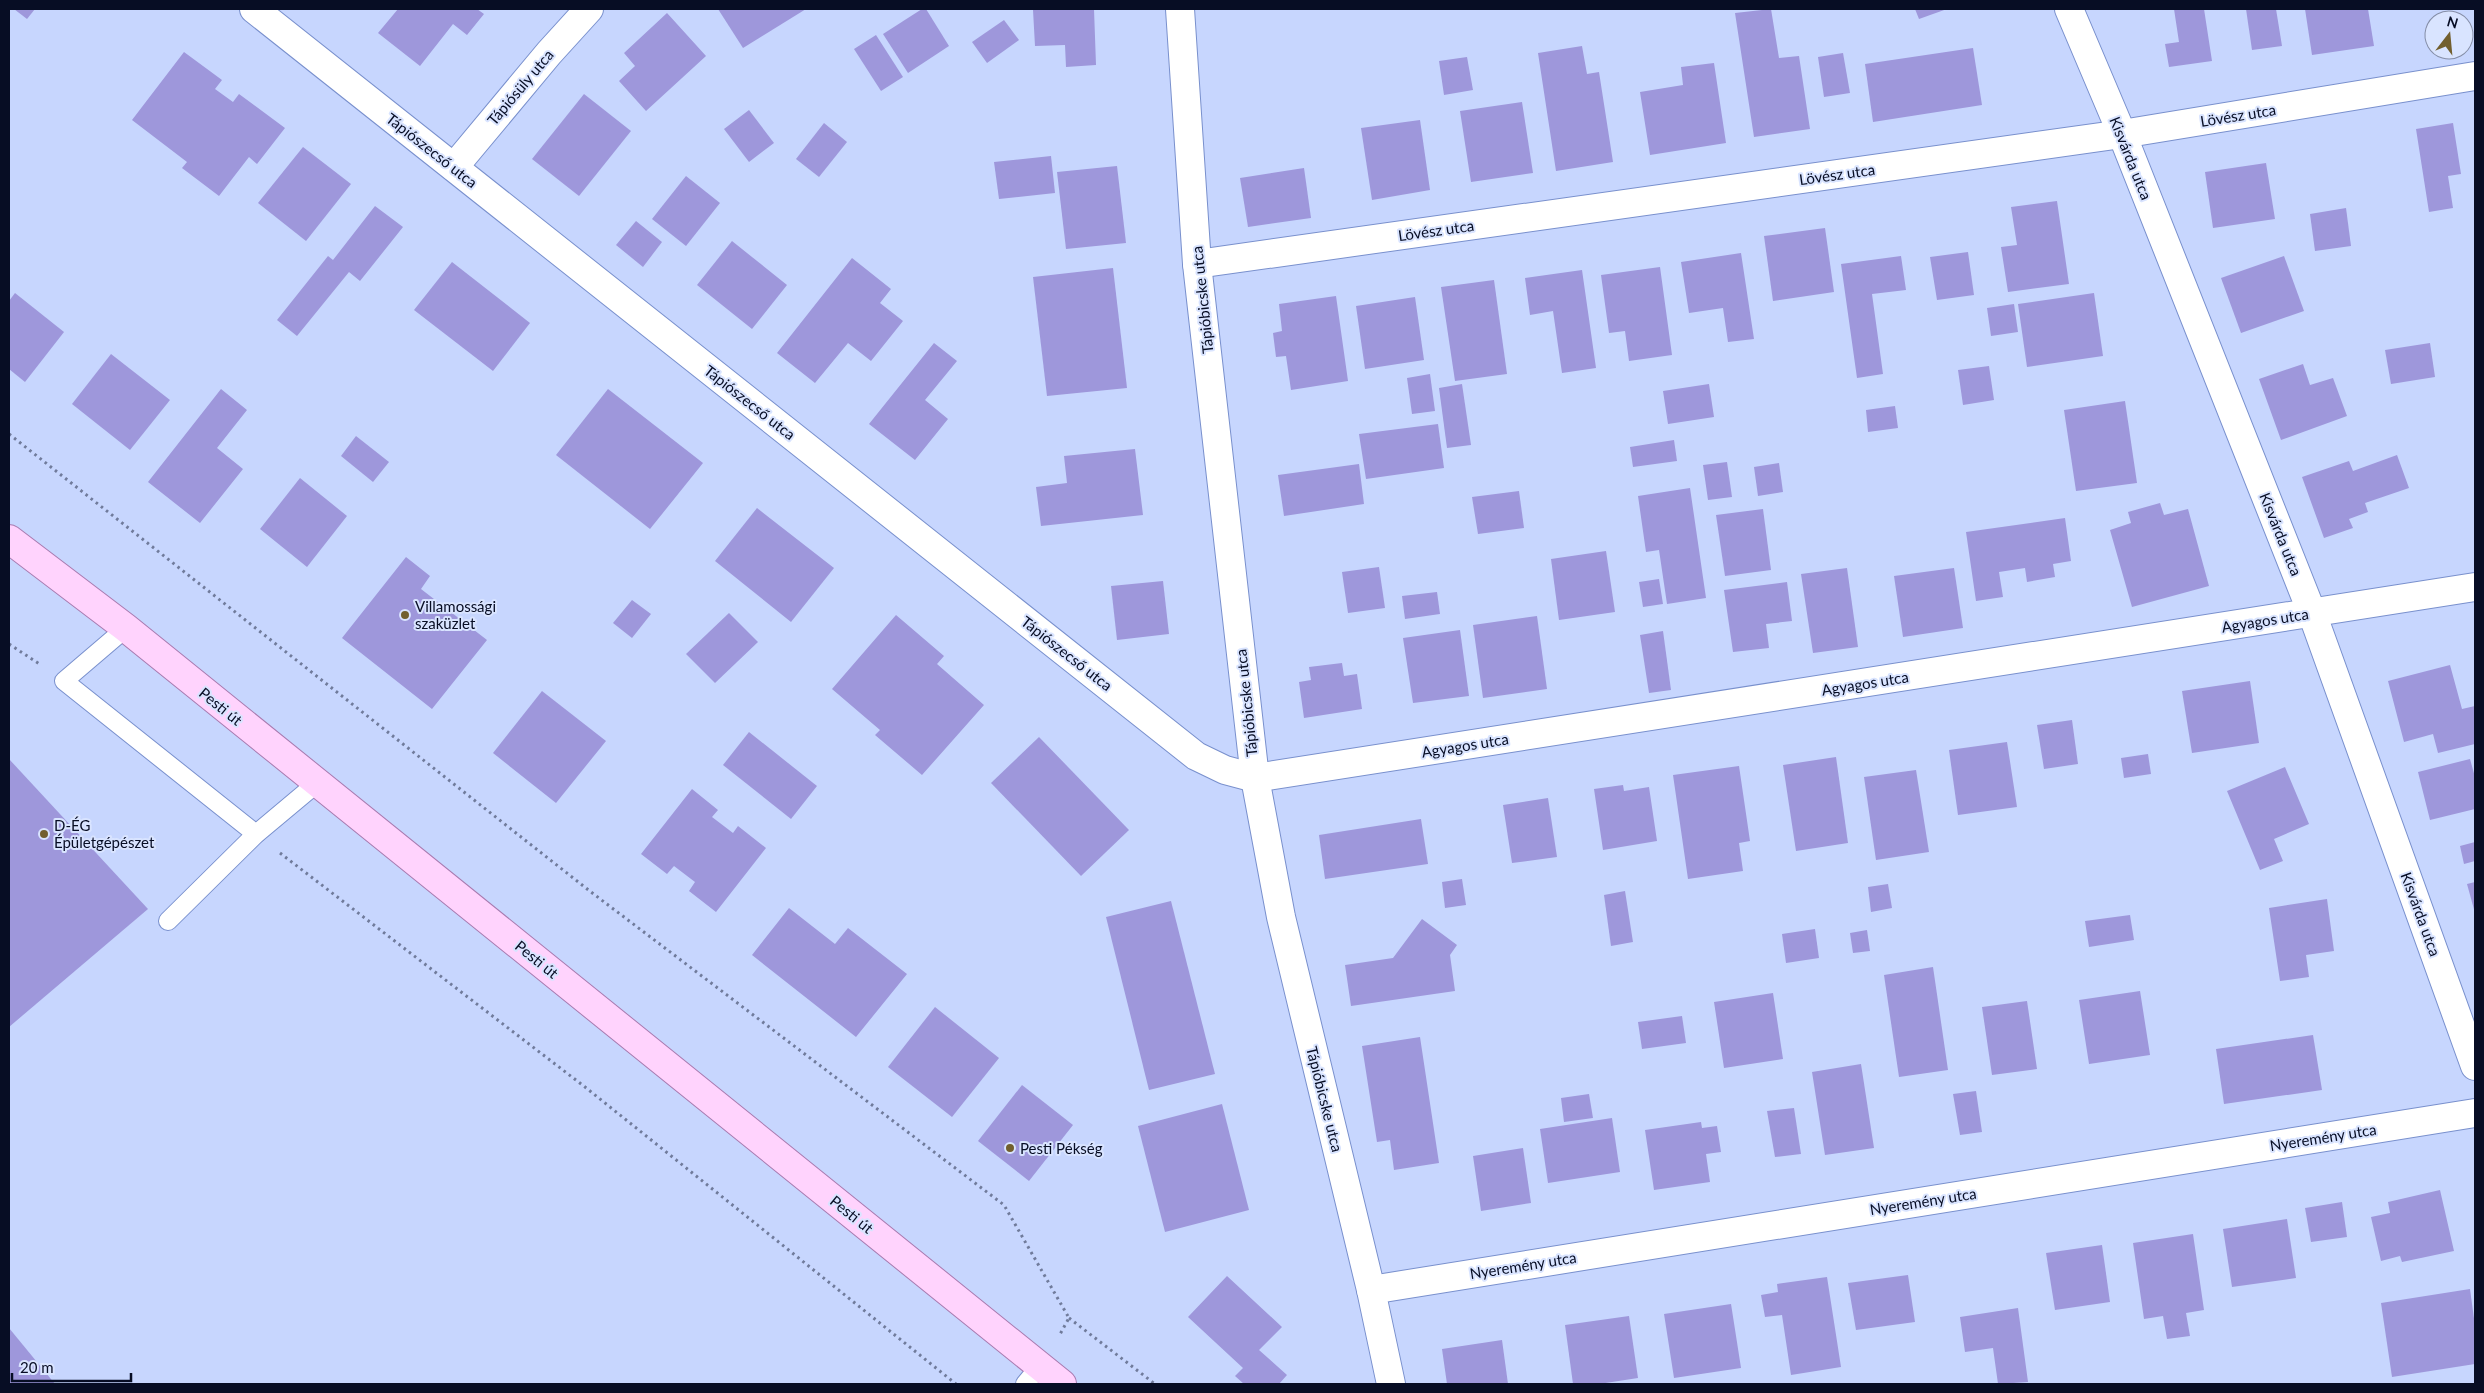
<svg xmlns="http://www.w3.org/2000/svg" width="2484" height="1393" viewBox="0 0 2484 1393" font-family="Lato,sans-serif">
	<style>
		.building { fill: #9e97db }
		.lines { fill: none; stroke-linecap: round; stroke-linejoin: round }
		.service-casing { stroke: #7990cd; stroke-width: 20 }
		.minor-casing { stroke: #7990cd; stroke-width: 30 }
		.primary-casing { stroke: #a87bb0; stroke-width: 30 }
		.path { stroke: #707b9b; stroke-width: 3; stroke-dasharray: 2.5 4; stroke-linecap: butt }
		.service { stroke: #fff; stroke-width: 18 }
		.minor { stroke: #fff; stroke-width: 28 }
		.primary { stroke: #ffd3fd; stroke-width: 28 }
		.poi-dot { fill: #725f2e; stroke: #d9e4ff; stroke-width: 2 }
		.labels { text-anchor: middle; dominant-baseline: central; stroke-width: 4; stroke-linejoin: round; paint-order: stroke }
		.street-label { font-size: 15px; fill: #070d24; stroke: #d9e4ff }
		.poi-label { font-size: 15px; fill: #070d24; stroke: #d9e4ff; text-anchor: start }
	</style>
	<rect width="100%" height="100%" fill="#c7d6fe"/>
	<g class="building">
		<polygon points="14,9 35,9 27,19"/>
		<polygon points="398,9 477,9 484,14 467,35 453,24 420,66 378,33"/>
		<polygon points="718,9 806,9 743,48"/>
		<polygon points="922,9 926,9 949,46 908,73 883,34"/>
		<polygon points="1094,9 1096,65 1066,67 1065,45 1035,46 1033,10"/>
		<polygon points="1771,9 1779,58 1799,56 1810,129 1754,137 1735,13"/>
		<polygon points="1915,9 1947,9 1919,19"/>
		<polygon points="2174,9 2204,9 2212,61 2169,67 2165,44 2179,42"/>
		<polygon points="2246,9 2276,9 2282,46 2252,50"/>
		<polygon points="2305,9 2368,9 2374,46 2312,55"/>
		<polygon points="667,13 706,56 646,111 619,81 635,66 624,53"/>
		<polygon points="1004,20 1019,40 987,63 972,42"/>
		<polygon points="876,35 903,77 881,91 854,49"/>
		<polygon points="1582,46 1587,74 1599,72 1613,162 1556,171 1538,53"/>
		<polygon points="1973,48 1982,105 1873,122 1865,64"/>
		<polygon points="184,52 222,80 215,89 233,102 239,94 285,128 257,164 249,157 219,196 182,168 187,162 132,120"/>
		<polygon points="1843,53 1850,93 1824,97 1818,57"/>
		<polygon points="1467,57 1473,90 1444,95 1439,61"/>
		<polygon points="1714,63 1726,143 1650,155 1640,92 1683,85 1681,67"/>
		<polygon points="584,94 631,131 579,196 532,159"/>
		<polygon points="1522,102 1533,173 1471,182 1460,111"/>
		<polygon points="749,110 774,143 749,162 724,129"/>
		<polygon points="1420,120 1430,190 1372,200 1361,128"/>
		<polygon points="824,123 847,142 819,177 796,159"/>
		<polygon points="2453,123 2461,174 2448,176 2453,208 2429,212 2416,129"/>
		<polygon points="303,147 351,184 306,241 258,203"/>
		<polygon points="1051,156 1055,193 999,199 994,162"/>
		<polygon points="2266,163 2275,219 2213,228 2205,172"/>
		<polygon points="1117,166 1126,243 1066,249 1057,172"/>
		<polygon points="1304,168 1311,218 1248,227 1240,178"/>
		<polygon points="686,176 720,203 686,246 652,219"/>
		<polygon points="2057,201 2069,284 2008,292 2001,247 2017,245 2011,207"/>
		<polygon points="375,206 403,227 360,281 349,272 297,336 277,320 328,256 333,260"/>
		<polygon points="2346,208 2351,246 2315,251 2310,214"/>
		<polygon points="636,221 662,242 643,267 616,245"/>
		<polygon points="1825,228 1834,292 1773,301 1764,236"/>
		<polygon points="732,241 787,285 752,329 697,285"/>
		<polygon points="1968,252 1974,295 1937,300 1930,257"/>
		<polygon points="1741,253 1754,339 1728,342 1723,308 1689,313 1681,262"/>
		<polygon points="1901,256 1906,290 1872,294 1883,374 1857,378 1841,264"/>
		<polygon points="2284,256 2304,311 2241,333 2221,278"/>
		<polygon points="852,258 891,289 880,303 903,321 871,361 848,343 815,383 777,353"/>
		<polygon points="452,262 530,323 493,371 414,310"/>
		<polygon points="1660,267 1672,355 1629,361 1625,331 1609,333 1601,275"/>
		<polygon points="1113,268 1127,388 1047,396 1033,277"/>
		<polygon points="1582,270 1596,368 1562,373 1553,311 1530,315 1525,278"/>
		<polygon points="1494,280 1507,374 1455,381 1441,287"/>
		<polygon points="15,293 64,332 25,382 9,369 9,301"/>
		<polygon points="2094,293 2103,356 2027,367 2018,304"/>
		<polygon points="1336,296 1348,381 1291,390 1286,356 1276,357 1273,333 1282,331 1279,304"/>
		<polygon points="1415,297 1424,360 1365,369 1356,306"/>
		<polygon points="2014,304 2018,332 1991,336 1987,308"/>
		<polygon points="934,343 957,361 925,400 948,419 915,460 869,424"/>
		<polygon points="2430,343 2435,377 2391,384 2385,350"/>
		<polygon points="111,354 170,400 130,450 72,404"/>
		<polygon points="2303,364 2310,385 2333,378 2347,416 2281,440 2259,379"/>
		<polygon points="1989,366 1994,400 1963,405 1958,370"/>
		<polygon points="1430,374 1435,411 1412,414 1407,378"/>
		<polygon points="1462,384 1471,445 1447,448 1439,388"/>
		<polygon points="1709,384 1714,417 1668,424 1663,391"/>
		<polygon points="221,389 247,410 217,448 243,469 200,523 148,482"/>
		<polygon points="608,389 703,463 650,529 556,455"/>
		<polygon points="2125,401 2137,483 2076,491 2064,410"/>
		<polygon points="1895,406 1898,428 1868,432 1866,410"/>
		<polygon points="1438,424 1444,468 1366,479 1359,434"/>
		<polygon points="356,436 389,462 373,482 341,456"/>
		<polygon points="1674,440 1677,461 1633,467 1630,447"/>
		<polygon points="1135,449 1143,515 1041,526 1036,487 1067,483 1064,456"/>
		<polygon points="2397,455 2409,488 2365,503 2368,512 2349,519 2353,528 2324,538 2302,477 2349,461 2353,471"/>
		<polygon points="1727,462 1732,497 1708,500 1703,465"/>
		<polygon points="1779,463 1783,492 1758,496 1754,467"/>
		<polygon points="1359,464 1364,504 1284,516 1278,475"/>
		<polygon points="300,478 347,516 307,567 260,529"/>
		<polygon points="1690,488 1706,598 1667,604 1659,550 1646,552 1638,496"/>
		<polygon points="1519,491 1524,528 1478,534 1472,497"/>
		<polygon points="2160,503 2164,515 2188,509 2209,586 2132,607 2110,530 2131,523 2128,512"/>
		<polygon points="757,508 834,568 791,622 715,561"/>
		<polygon points="1763,509 1771,570 1725,576 1716,515"/>
		<polygon points="2065,518 2071,561 2053,564 2055,577 2027,582 2025,568 1999,572 2003,597 1976,601 1966,532"/>
		<polygon points="1606,551 1615,612 1559,620 1551,559"/>
		<polygon points="406,557 430,576 421,589 487,640 432,709 342,638"/>
		<polygon points="1379,567 1385,608 1348,613 1342,572"/>
		<polygon points="1847,568 1858,647 1813,653 1801,574"/>
		<polygon points="1954,568 1963,628 1903,637 1894,576"/>
		<polygon points="1659,579 1663,604 1643,607 1639,582"/>
		<polygon points="1163,581 1169,634 1117,640 1111,586"/>
		<polygon points="1787,582 1792,621 1766,624 1769,648 1733,652 1724,590"/>
		<polygon points="1437,592 1440,614 1405,619 1402,596"/>
		<polygon points="632,600 651,614 632,638 613,623"/>
		<polygon points="729,613 758,642 715,683 686,654"/>
		<polygon points="896,615 944,656 937,664 984,705 922,775 875,735 880,730 832,689"/>
		<polygon points="1537,616 1547,689 1483,698 1473,625"/>
		<polygon points="1460,630 1469,696 1413,703 1403,638"/>
		<polygon points="1663,631 1671,690 1649,693 1640,635"/>
		<polygon points="1342,663 1344,676 1357,674 1362,709 1304,718 1299,682 1311,680 1309,667"/>
		<polygon points="2450,665 2462,709 2475,706 2475,744 2438,753 2433,734 2404,742 2388,681"/>
		<polygon points="2250,681 2259,743 2192,753 2182,691"/>
		<polygon points="542,691 606,741 556,803 493,753"/>
		<polygon points="2072,720 2078,764 2044,769 2037,725"/>
		<polygon points="749,732 817,786 791,819 723,765"/>
		<polygon points="1039,737 1129,830 1081,876 991,783"/>
		<polygon points="2007,742 2017,807 1958,815 1949,750"/>
		<polygon points="2148,754 2151,774 2124,778 2121,758"/>
		<polygon points="1836,757 1848,843 1796,851 1783,765"/>
		<polygon points="9,759 148,909 9,1027"/>
		<polygon points="2470,759 2475,777 2475,809 2430,820 2418,772"/>
		<polygon points="1739,766 1750,841 1739,843 1743,871 1688,879 1673,775"/>
		<polygon points="2285,767 2309,824 2274,839 2283,861 2260,870 2227,791"/>
		<polygon points="1916,770 1929,852 1876,860 1864,777"/>
		<polygon points="1623,785 1624,791 1649,787 1657,841 1603,850 1594,789"/>
		<polygon points="692,789 718,810 712,817 733,833 738,826 766,848 716,912 689,891 695,882 674,866 667,874 641,854"/>
		<polygon points="1548,798 1557,857 1512,863 1503,805"/>
		<polygon points="1421,819 1428,864 1325,879 1319,835"/>
		<polygon points="2475,842 2475,861 2464,864 2460,846"/>
		<polygon points="1462,879 1466,905 1445,908 1442,882"/>
		<polygon points="2475,882 2475,913 2467,884"/>
		<polygon points="1888,884 1892,908 1871,912 1868,887"/>
		<polygon points="1625,891 1633,942 1611,946 1604,895"/>
		<polygon points="2327,899 2334,951 2306,955 2309,977 2280,981 2269,908"/>
		<polygon points="1171,901 1215,1074 1149,1090 1106,917"/>
		<polygon points="789,908 835,944 848,928 907,974 856,1037 752,955"/>
		<polygon points="2130,915 2134,940 2089,947 2085,921"/>
		<polygon points="1422,919 1457,945 1450,955 1455,991 1351,1006 1345,965 1393,958"/>
		<polygon points="1815,929 1819,958 1786,963 1782,934"/>
		<polygon points="1867,930 1870,951 1853,953 1850,933"/>
		<polygon points="1933,967 1948,1070 1899,1077 1884,975"/>
		<polygon points="2140,991 2150,1055 2089,1064 2079,1000"/>
		<polygon points="1773,993 1783,1059 1724,1068 1714,1002"/>
		<polygon points="2027,1001 2037,1069 1992,1075 1982,1007"/>
		<polygon points="935,1007 999,1058 952,1117 888,1067"/>
		<polygon points="1682,1016 1686,1043 1642,1049 1638,1022"/>
		<polygon points="2313,1035 2322,1090 2224,1104 2216,1049"/>
		<polygon points="1420,1037 1439,1163 1394,1170 1390,1140 1377,1142 1362,1046"/>
		<polygon points="1861,1064 1874,1148 1825,1155 1812,1072"/>
		<polygon points="1022,1085 1073,1125 1029,1181 978,1141"/>
		<polygon points="1976,1091 1982,1132 1960,1135 1953,1094"/>
		<polygon points="1589,1094 1593,1118 1564,1122 1561,1098"/>
		<polygon points="1222,1104 1249,1210 1165,1232 1138,1126"/>
		<polygon points="1794,1108 1801,1154 1775,1157 1767,1111"/>
		<polygon points="1612,1118 1620,1172 1548,1183 1540,1129"/>
		<polygon points="1701,1122 1702,1128 1717,1126 1721,1152 1706,1154 1710,1182 1654,1190 1645,1130"/>
		<polygon points="1523,1148 1531,1203 1481,1211 1473,1156"/>
		<polygon points="2440,1190 2454,1251 2402,1262 2400,1256 2381,1261 2371,1217 2390,1213 2388,1202"/>
		<polygon points="2342,1202 2347,1237 2311,1242 2305,1208"/>
		<polygon points="2287,1219 2296,1278 2232,1287 2223,1229"/>
		<polygon points="2193,1234 2204,1310 2186,1313 2190,1336 2167,1339 2163,1316 2144,1319 2133,1243"/>
		<polygon points="2102,1245 2110,1302 2055,1310 2046,1253"/>
		<polygon points="1908,1275 1915,1322 1856,1330 1848,1283"/>
		<polygon points="1227,1276 1282,1327 1259,1350 1287,1375 1279,1384 1244,1384 1235,1376 1243,1368 1188,1317"/>
		<polygon points="1827,1277 1841,1367 1791,1375 1782,1315 1765,1317 1761,1295 1778,1292 1777,1284"/>
		<polygon points="2470,1289 2475,1326 2475,1364 2392,1377 2381,1303"/>
		<polygon points="1731,1304 1741,1368 1674,1378 1664,1314"/>
		<polygon points="2018,1308 2028,1382 1998,1384 1993,1348 1965,1352 1960,1317"/>
		<polygon points="1629,1316 1638,1378 1599,1384 1573,1384 1565,1325"/>
		<polygon points="9,1328 55,1384 9,1384"/>
		<polygon points="1502,1340 1508,1384 1447,1384 1442,1349"/>
	</g>
	<g class="lines">
		<g class="service-casing">
			<g id="service">
				<polyline points="126,628 64,681 256,834"/>
				<polyline points="168,921 256,834 317,783"/>
				<polyline points="1025,1384 1040,1366"/>
			</g>
		</g>
		<g class="minor-casing">
			<g id="minor">
				<polyline points="254,9 1196,756 1225,770 1255,778 2475,587"/>
				<polyline points="1180,9 1197,264 1255,778 1281,917 1371,1290 1391,1384"/>
				<polyline points="2069,9 2122,134 2312,613 2475,1066"/>
				<polyline points="454,167 549,53 589,9"/>
				<polyline points="1197,264 2122,134 2475,76"/>
				<polyline points="1371,1290 2475,1113"/>
			</g>
		</g>
		<g class="primary-casing">
			<polyline id="primary" points="9,539 126,628 1062,1384"/>
		</g>
		<g class="path">
			<polyline points="9,434 591,892 1004,1205 1069,1318 1059,1336"/>
			<polyline points="9,644 41,665"/>
			<polyline points="280,853 585,1087 956,1384"/>
			<polyline points="1069,1318 1155,1384"/>
		</g>
		<use href="#service" class="service"/>
		<use href="#minor" class="minor"/>
		<use href="#primary" class="primary"/>
	</g>
	<g class="poi-dot">
		<circle cx="405" cy="615" r="5"/>
		<circle cx="44" cy="834" r="5"/>
		<circle cx="1010" cy="1148" r="5"/>
	</g>
	<g class="labels">
		<g class="street-label">
			<text transform="translate(520 87) rotate(-50)">Tápiósüly utca</text>
			<text transform="translate(2238 115) rotate(-9)">Lövész utca</text>
			<text transform="translate(432 150) rotate(38)">Tápiószecső utca</text>
			<text transform="translate(2131 158) rotate(68)">Kisvárda utca</text>
			<text transform="translate(1837 174) rotate(-8)">Lövész utca</text>
			<text transform="translate(1436 230) rotate(-8)">Lövész utca</text>
			<text transform="translate(1202 300) rotate(-96)">Tápióbicske utca</text>
			<text transform="translate(750 402) rotate(38)">Tápiószecső utca</text>
			<text transform="translate(2281 534) rotate(68)">Kisvárda utca</text>
			<text transform="translate(2265 620) rotate(-9)">Agyagos utca</text>
			<text transform="translate(1067 653) rotate(38)">Tápiószecső utca</text>
			<text transform="translate(1865 683) rotate(-9)">Agyagos utca</text>
			<text transform="translate(1246 703) rotate(-96)">Tápióbicske utca</text>
			<text transform="translate(221 706) rotate(39)">Pesti út</text>
			<text transform="translate(1465 745) rotate(-9)">Agyagos utca</text>
			<text transform="translate(2421 914) rotate(70)">Kisvárda utca</text>
			<text transform="translate(537 959) rotate(39)">Pesti út</text>
			<text transform="translate(1325 1099) rotate(76)">Tápióbicske utca</text>
			<text transform="translate(2323 1137) rotate(-9)">Nyeremény utca</text>
			<text transform="translate(1923 1201) rotate(-9)">Nyeremény utca</text>
			<text transform="translate(852 1214) rotate(39)">Pesti út</text>
			<text transform="translate(1523 1265) rotate(-9)">Nyeremény utca</text>
		</g>
		<g class="poi-label">
			<text x="415" y="606">Villamossági<tspan x="415" dy="17">szaküzlet</tspan></text>
			<text x="54" y="825">D-ÉG<tspan x="54" dy="17">Épületgépészet</tspan></text>
			<text x="1020" y="1148">Pesti Pékség</text>
		</g>
	</g>
	<rect width="2484" height="1393" fill="none" stroke="#070d24" stroke-width="20"/>
	<g transform="translate(2449 35) rotate(16)"><circle r="24" fill="#d9e4ff" stroke="#858ea7"/>
	<path d="M0-4L9 19L0 12L-9 19Z" fill="#725f2e"/>
	<text y="-8" font-size="14" font-weight="bold" text-anchor="middle" fill="#070d24">N</text>
	</g>
	<path d="M12 1373v8h119v-8" fill="none" stroke="#070d24" stroke-width="2.5"/>
	<text x="20" y="1373" font-size="15" fill="#070d24" stroke="#d9e4ff" stroke-width="4" paint-order="stroke">20 m</text>
</svg>
